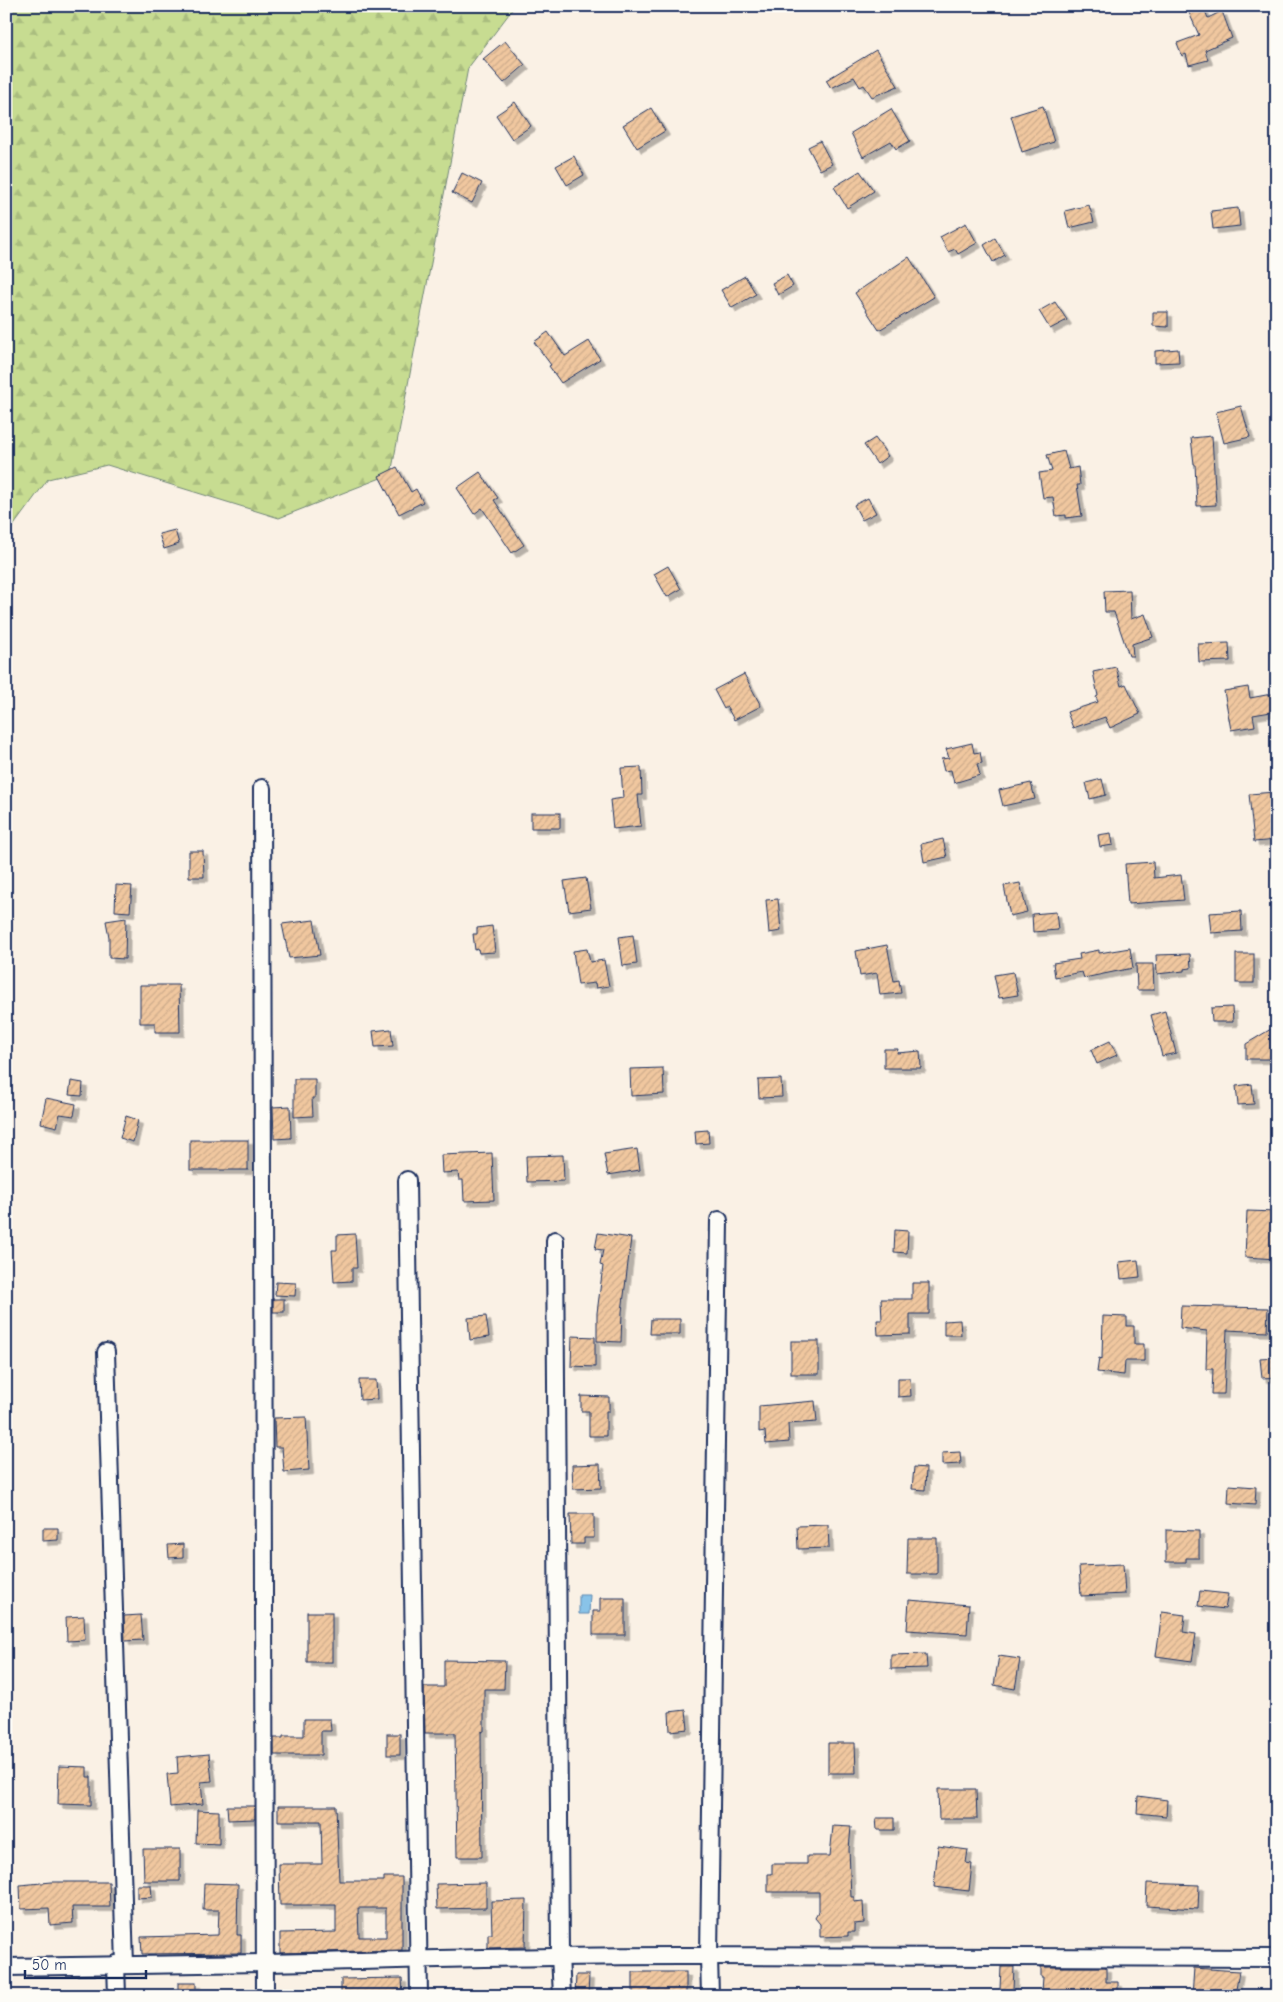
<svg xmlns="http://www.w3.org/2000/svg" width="1283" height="2002" viewBox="0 0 1283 2002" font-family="'Comic Neue',sans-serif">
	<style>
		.forest { fill: url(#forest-firs); stroke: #718678 }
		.water { fill: #89c3e8; stroke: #5d88b1 }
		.building { fill: url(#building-hatch); stroke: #1b2f5e; fill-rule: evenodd; filter: url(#shadow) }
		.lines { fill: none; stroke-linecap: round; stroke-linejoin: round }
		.street-casing { stroke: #1b2f5e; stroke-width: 20 }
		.street { stroke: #fdfcf7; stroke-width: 16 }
	</style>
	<defs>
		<pattern id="forest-firs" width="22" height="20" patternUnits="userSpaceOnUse" patternTransform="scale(1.25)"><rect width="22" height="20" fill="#c7dc91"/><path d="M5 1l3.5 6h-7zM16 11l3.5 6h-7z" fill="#aabd7f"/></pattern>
		<pattern id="building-hatch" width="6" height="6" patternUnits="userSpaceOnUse" patternTransform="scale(1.25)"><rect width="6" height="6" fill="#f0c79f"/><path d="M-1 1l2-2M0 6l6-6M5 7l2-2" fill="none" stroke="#cdab8b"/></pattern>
		<filter id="shadow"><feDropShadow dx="4.5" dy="4.5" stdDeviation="0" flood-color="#0004"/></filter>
	</defs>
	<rect width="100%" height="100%" fill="#faf1e5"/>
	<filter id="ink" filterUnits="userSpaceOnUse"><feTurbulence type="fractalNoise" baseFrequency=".02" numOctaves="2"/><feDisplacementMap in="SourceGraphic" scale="10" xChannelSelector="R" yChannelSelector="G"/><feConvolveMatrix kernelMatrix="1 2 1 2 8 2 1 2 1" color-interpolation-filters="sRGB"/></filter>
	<g filter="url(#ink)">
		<polygon class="forest" points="6,6 515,6 468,68 391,474 279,518 107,465 48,479 6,536"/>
		<polygon class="water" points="579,1595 590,1595 589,1614 579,1614"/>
		<g class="building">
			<polygon points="1186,6 1203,6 1208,18 1222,11 1232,38 1205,50 1208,60 1189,65 1186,54 1182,56 1177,43 1199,35"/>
			<polygon points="505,41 525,65 504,83 483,59"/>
			<polygon points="876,50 898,86 872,97 864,85 860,87 854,77 831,88 826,80"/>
			<polygon points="515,102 531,126 512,139 496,115"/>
			<polygon points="1043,106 1054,142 1022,152 1011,116"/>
			<polygon points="651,108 665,131 637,148 623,125"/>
			<polygon points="891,109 910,141 896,149 891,141 863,157 851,133"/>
			<polygon points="820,141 832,164 820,170 808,147"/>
			<polygon points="574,156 584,175 567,185 556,166"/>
			<polygon points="860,171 874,191 847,208 834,187"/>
			<polygon points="462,173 482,183 472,203 452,193"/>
			<polygon points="1089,205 1094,222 1069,228 1065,211"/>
			<polygon points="1238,208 1240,226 1213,229 1211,211"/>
			<polygon points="966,223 977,243 958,254 955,249 948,252 940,237"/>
			<polygon points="995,238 1005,255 993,262 984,245"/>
			<polygon points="909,257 934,297 879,330 855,293"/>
			<polygon points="787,275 793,286 778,295 772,283"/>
			<polygon points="745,276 756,294 732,308 721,290"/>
			<polygon points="1055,302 1067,320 1050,329 1039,311"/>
			<polygon points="1153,312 1168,312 1168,327 1153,326"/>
			<polygon points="548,332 565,356 589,341 600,359 561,383 549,366 551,365 534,342"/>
			<polygon points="1178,349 1179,362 1155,363 1155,351"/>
			<polygon points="1241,406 1250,437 1224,443 1216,412"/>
			<polygon points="1212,436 1216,505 1197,506 1195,464 1194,464 1191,438"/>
			<polygon points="875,438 888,456 877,464 864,445"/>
			<polygon points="1064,451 1069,469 1078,467 1080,485 1077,485 1082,516 1066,518 1066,515 1056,516 1053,497 1043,498 1039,473 1052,471 1047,455"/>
			<polygon points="397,467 411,492 416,489 423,502 399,514 379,476"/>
			<polygon points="480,472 498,498 494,500 524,545 512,553 482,508 474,514 457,488"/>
			<polygon points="868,498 876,513 862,520 854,505"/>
			<polygon points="175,530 179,544 164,549 159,534"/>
			<polygon points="668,566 681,589 667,597 654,574"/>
			<polygon points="1130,590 1131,619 1145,614 1153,637 1132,644 1133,656 1129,656 1114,612 1105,612 1104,591"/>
			<polygon points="1229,643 1230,661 1199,662 1198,644"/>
			<polygon points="1116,667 1121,686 1126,684 1140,714 1110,728 1105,717 1073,728 1067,712 1098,702 1096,697 1098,696 1093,672"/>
			<polygon points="744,674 761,706 734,720 727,707 724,709 714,690"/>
			<polygon points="1248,687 1250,698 1277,693 1277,711 1253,715 1255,726 1231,730 1224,691"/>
			<polygon points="972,743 974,753 980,752 982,763 977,764 980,775 954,783 951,770 944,771 941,759 949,758 946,749"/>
			<polygon points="641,767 642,795 638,795 641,826 613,829 610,800 623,798 621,768"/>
			<polygon points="1102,779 1106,795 1090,799 1086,783"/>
			<polygon points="1031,783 1035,799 1003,806 999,790"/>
			<polygon points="1275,792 1277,840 1254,842 1249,794"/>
			<rect x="531" y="813" width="29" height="15"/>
			<polygon points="1111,833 1113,845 1100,847 1098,835"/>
			<polygon points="943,839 947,857 924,862 921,844"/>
			<polygon points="189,851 203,851 204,877 189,877"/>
			<polygon points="1153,862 1154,878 1181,875 1184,900 1128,904 1125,864"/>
			<polygon points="586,878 591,908 569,911 564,881"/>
			<polygon points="1020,883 1027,912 1010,916 1004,886"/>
			<polygon points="116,885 132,886 130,912 115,911"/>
			<polygon points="778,899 781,931 769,933 766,900"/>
			<polygon points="1241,911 1242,931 1211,933 1209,913"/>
			<polygon points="1056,912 1058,930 1033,932 1032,914"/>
			<polygon points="126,918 125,959 109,958 109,937 106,921"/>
			<polygon points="314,920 320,955 289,958 282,924"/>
			<polygon points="492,926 495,952 479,953 478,949 475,950 473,934 477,934 477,928"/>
			<polygon points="633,935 637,964 623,966 619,937"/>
			<polygon points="887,945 894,981 899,980 901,993 880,995 877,973 860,976 856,951"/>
			<polygon points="1130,948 1133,968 1084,978 1082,972 1055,977 1053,963 1080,959 1079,954 1099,950 1099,953"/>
			<polygon points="587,949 590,962 604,960 609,986 596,988 595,983 578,985 573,951"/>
			<polygon points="1190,954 1191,968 1184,969 1184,971 1157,974 1156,955"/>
			<rect x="1236" y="954" width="18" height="29"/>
			<polygon points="1136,964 1153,964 1154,990 1137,990"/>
			<polygon points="1013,972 1018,995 999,998 994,975"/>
			<polygon points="140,985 179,985 180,1032 155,1032 155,1023 140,1023"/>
			<polygon points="1232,1007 1233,1022 1212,1022 1211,1008"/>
			<polygon points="1165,1011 1176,1053 1162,1056 1151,1015"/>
			<polygon points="391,1029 393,1046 375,1047 373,1031"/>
			<polygon points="1271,1029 1271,1059 1246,1059 1246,1044"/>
			<polygon points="1110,1041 1117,1055 1097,1064 1091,1050"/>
			<polygon points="884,1049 898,1049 897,1053 920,1051 921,1068 884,1068"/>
			<polygon points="663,1068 664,1094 631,1096 630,1069"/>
			<polygon points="294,1079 315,1079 315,1098 312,1098 313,1116 294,1117"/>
			<polygon points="781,1079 782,1097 759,1098 758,1080"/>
			<polygon points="71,1081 83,1083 82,1096 69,1095"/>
			<polygon points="1252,1084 1254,1104 1238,1105 1236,1086"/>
			<polygon points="46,1098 76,1104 74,1116 60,1114 57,1127 41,1123"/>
			<polygon points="290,1106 291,1138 274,1139 273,1107"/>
			<polygon points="126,1116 138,1120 133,1142 120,1138"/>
			<polygon points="708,1130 709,1143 696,1144 695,1131"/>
			<rect x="190" y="1140" width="58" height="30"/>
			<polygon points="637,1149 640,1170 608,1175 604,1154"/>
			<polygon points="492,1153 494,1200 464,1201 463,1180 459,1180 458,1172 442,1173 441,1155"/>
			<polygon points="563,1155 564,1181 527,1182 526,1156"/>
			<polygon points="1247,1211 1277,1212 1277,1259 1245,1257"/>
			<polygon points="895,1230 908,1231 907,1253 894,1252"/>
			<polygon points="598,1233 631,1238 622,1312 621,1342 597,1341 597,1313 603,1266 600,1265 603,1250 595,1249"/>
			<polygon points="355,1234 357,1268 352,1268 352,1281 334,1282 332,1250 337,1250 337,1235"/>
			<polygon points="1138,1260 1140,1277 1121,1279 1119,1262"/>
			<polygon points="276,1282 296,1283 295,1296 275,1295"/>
			<polygon points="912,1283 929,1283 929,1314 910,1314 910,1334 878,1335 877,1320 882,1320 881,1299 912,1299"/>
			<rect x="273" y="1299" width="11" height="13"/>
			<polygon points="1181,1306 1268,1308 1267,1332 1227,1330 1224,1394 1212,1394 1213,1369 1206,1369 1207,1331 1180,1328"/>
			<polygon points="486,1316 489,1337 470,1340 468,1318"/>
			<polygon points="1103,1316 1127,1317 1127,1326 1134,1326 1134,1344 1144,1344 1144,1361 1125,1361 1124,1375 1097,1372 1099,1358 1102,1359"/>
			<polygon points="651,1319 680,1319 680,1334 650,1334"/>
			<polygon points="960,1320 961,1335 944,1335 944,1321"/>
			<polygon points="572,1336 595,1337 595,1367 571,1366"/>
			<rect x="791" y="1341" width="28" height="33"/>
			<polygon points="1277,1357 1277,1377 1262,1378 1260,1358"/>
			<polygon points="898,1378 910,1378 911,1396 898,1397"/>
			<polygon points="359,1380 376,1380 377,1399 360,1400"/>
			<polygon points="581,1396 609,1397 609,1411 606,1411 606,1436 589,1436 589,1411 581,1411"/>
			<polygon points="815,1401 817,1422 788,1424 789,1442 766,1444 765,1431 759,1432 759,1406"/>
			<polygon points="306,1417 309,1470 284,1472 282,1447 275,1447 274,1418"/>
			<polygon points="960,1452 961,1464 942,1465 942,1453"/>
			<polygon points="600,1464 601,1488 573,1489 572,1465"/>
			<polygon points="914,1467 926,1468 925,1490 912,1489"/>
			<polygon points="1229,1485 1256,1487 1255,1505 1228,1503"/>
			<polygon points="570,1514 594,1514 594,1538 584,1538 584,1544 571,1544"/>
			<polygon points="828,1525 829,1548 798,1549 797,1526"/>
			<polygon points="43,1528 58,1528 58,1540 43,1541"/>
			<polygon points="1166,1530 1199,1531 1199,1558 1186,1558 1186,1562 1166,1562"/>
			<polygon points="908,1538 937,1538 937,1574 907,1574"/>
			<polygon points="183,1544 183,1557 169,1558 168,1545"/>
			<polygon points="1123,1564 1125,1594 1081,1596 1079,1566"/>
			<polygon points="1200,1591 1228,1594 1225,1609 1198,1606"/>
			<polygon points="600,1598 625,1598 625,1635 593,1635 593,1611 600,1611"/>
			<polygon points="909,1600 969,1605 967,1634 907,1630"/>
			<rect x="307" y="1612" width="25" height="50"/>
			<polygon points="1162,1612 1185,1615 1183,1632 1196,1634 1192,1661 1156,1656"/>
			<polygon points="141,1615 143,1640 125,1641 124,1616"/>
			<polygon points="84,1616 85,1640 67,1641 66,1617"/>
			<polygon points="926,1654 927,1668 891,1669 891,1655"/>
			<polygon points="999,1656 1020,1659 1015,1689 994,1685"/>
			<polygon points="444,1660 505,1661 504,1689 484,1689 484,1731 481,1732 482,1857 457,1857 455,1733 425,1733 424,1687 444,1687"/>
			<polygon points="686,1710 688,1729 670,1731 669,1712"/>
			<polygon points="304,1719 330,1719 331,1731 321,1731 321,1755 274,1755 274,1738 283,1738 283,1736 304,1736"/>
			<rect x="387" y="1734" width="13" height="21"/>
			<polygon points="828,1743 855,1743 856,1773 828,1773"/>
			<polygon points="209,1754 212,1781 201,1782 203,1804 170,1807 167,1774 178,1773 177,1757"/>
			<polygon points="59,1766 87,1767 87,1777 91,1777 91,1805 58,1804"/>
			<polygon points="938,1789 976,1789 977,1819 939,1819"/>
			<polygon points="1138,1796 1167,1800 1166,1816 1137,1813"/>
			<polygon points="227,1806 255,1806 255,1819 228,1820"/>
			<path d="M278,1806h58l3,75h45v-4h18v73l-122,3v-20l56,-1v-27h-56l-1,-41h43l-1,-43h-43zM358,1908h28v29h-27z"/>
			<polygon points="197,1810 219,1811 219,1844 196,1843"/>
			<polygon points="876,1818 894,1818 894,1830 877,1830"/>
			<polygon points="833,1826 851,1827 849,1849 851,1897 854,1897 854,1902 863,1901 864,1923 854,1924 854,1932 848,1932 848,1936 820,1937 820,1924 815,1918 819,1911 819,1892 768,1892 768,1874 772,1874 772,1864 807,1864 807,1856 830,1856"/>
			<polygon points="938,1846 968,1850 966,1863 972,1864 969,1891 934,1887"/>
			<polygon points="143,1849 180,1849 180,1881 144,1881"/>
			<polygon points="52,1882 109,1882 110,1907 72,1907 73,1923 50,1925 49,1908 21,1909 20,1885"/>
			<polygon points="204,1883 238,1884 237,1935 241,1935 241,1953 142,1954 141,1937 218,1935 219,1910 203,1910"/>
			<polygon points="486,1883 486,1908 437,1909 436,1884"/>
			<polygon points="1147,1883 1199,1885 1198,1909 1146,1906"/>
			<polygon points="137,1885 151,1885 152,1897 137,1898"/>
			<polygon points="526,1900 525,1947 488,1948 488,1934 492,1934 491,1901"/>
			<polygon points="1001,1967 1014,1967 1013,1990 1000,1989"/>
			<polygon points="1041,1967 1106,1967 1106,1982 1118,1982 1118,1996 1058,1996 1058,1992 1042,1991 1043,1977 1041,1977"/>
			<polygon points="1194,1968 1239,1971 1235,1996 1192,1996"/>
			<rect x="633" y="1972" width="53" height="24"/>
			<polygon points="576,1975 589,1975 588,1996 575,1996"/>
			<polygon points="402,1978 403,1996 341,1996 341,1979"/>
			<rect x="178" y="1983" width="18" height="13"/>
		</g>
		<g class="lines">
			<g class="street-casing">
				<g id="street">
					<polyline points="262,788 265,1996"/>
					<polyline points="407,1180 419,1996"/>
					<polyline points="719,1220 709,1956 1277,1958"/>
					<polyline points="555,1240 560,1955 562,1996"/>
					<polyline points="106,1352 125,1965"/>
					<polyline points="116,1964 117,1996"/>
					<path d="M6,1967c87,-2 174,-2 261,-4 148,-3 295,-8 442,-7l1,40"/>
				</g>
			</g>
			<use href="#street" class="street"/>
		</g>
	</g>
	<rect width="1283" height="2002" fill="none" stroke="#fdfcf7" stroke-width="25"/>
	<rect x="12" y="12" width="1258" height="1977" fill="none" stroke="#1b2f5e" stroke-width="2" filter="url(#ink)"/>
	<path d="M25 1970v8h121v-8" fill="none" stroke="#1b2f5e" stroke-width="2.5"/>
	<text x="32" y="1970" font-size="15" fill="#1b2f5e" stroke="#fdfcf7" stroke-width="4" paint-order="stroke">50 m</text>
</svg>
